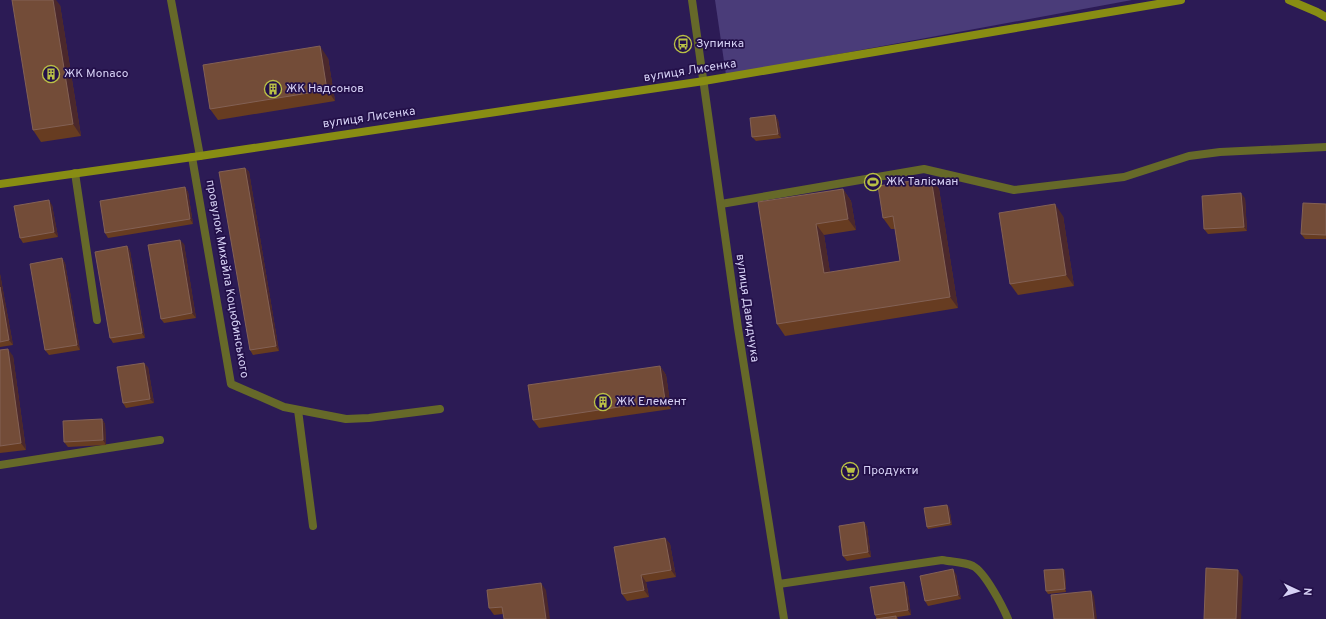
<svg xmlns="http://www.w3.org/2000/svg" width="1326" height="619" viewBox="0 0 1326 619" font-family="Overpass,sans-serif">
	<style>
		.green { fill: #4a3c79 }
		.lines { fill: none; stroke-linecap: round; stroke-linejoin: round }
		.lane { stroke: #666929; stroke-width: 8 }
		.street { stroke: #666929; stroke-width: 8 }
		.secondary { stroke: #888d13; stroke-width: 8 }
		.wall { fill: #673c21 }
		.shaded-wall { fill: #4b282c }
		.building { fill: #734c38; stroke: #836155 }
		.labels { text-anchor: middle; dominant-baseline: central; stroke-width: 3.5; stroke-linejoin: round; paint-order: stroke }
		.poi-label { font-size: 12px; fill: #d6d1f5; stroke: #231049; text-anchor: start }
		.street-label { font-size: 12px; fill: #d6d1f5; stroke: #231049 }
	</style>
	<rect width="100%" height="100%" fill="#2c1b55"/>
	<polygon class="green" points="715,0 1132,0 726,75"/>
	<g class="lines">
		<g class="lane">
			<polyline points="75,173 97,320"/>
			<polyline points="721,204 924,169 1014,190 1124,177 1189,156 1220,152 1326,147"/>
			<polyline points="298,410 313,526"/>
			<polyline points="0,465 160,440"/>
			<path d="M779,584l163,-24c10,2 22,2 31,6 12,6 30,41 35,53"/>
		</g>
		<g class="street">
			<polyline points="171,0 200,156"/>
			<polyline points="692,0 738,328 784,619"/>
			<polyline points="192,157 231,384 284,407 346,419 369,418 440,409"/>
		</g>
		<g class="secondary">
			<polyline points="1289,0 1317,12 1326,17"/>
			<polyline points="0,184 200,156 704,81 1181,0"/>
		</g>
	</g>
	<g class="wall">
		<polygon points="60,5 81,136 41,142 33,130"/>
		<polygon points="328,58 335,101 218,120 210,109"/>
		<polygon points="775,115 778,120 781,138 756,141 752,137"/>
		<polygon points="245,168 249,172 279,351 253,355 250,350"/>
		<polygon points="931,178 939,189 958,308 785,336 777,324 758,202 843,189 851,201 856,230 824,235 830,273 900,261 895,229 891,229 883,218"/>
		<polygon points="185,187 188,192 193,224 108,238 105,233"/>
		<polygon points="1245,198 1247,231 1208,234 1204,229"/>
		<polygon points="1326,204 1326,239 1305,239 1301,234"/>
		<polygon points="52,205 58,237 23,243 20,238"/>
		<polygon points="1063,216 1074,286 1018,295 1010,284"/>
		<polygon points="184,244 196,318 164,323 161,319"/>
		<polygon points="127,246 130,251 145,338 113,343 110,338"/>
		<polygon points="62,258 65,263 80,350 49,355 45,350"/>
		<polygon points="0,274 13,345 0,347"/>
		<polygon points="0,350 13,356 26,450 0,453"/>
		<polygon points="660,366 666,375 671,409 539,428 533,420"/>
		<polygon points="148,367 154,403 126,408 123,403"/>
		<polygon points="102,419 105,424 106,445 68,447 64,442"/>
		<polygon points="949,507 952,525 928,529 927,527"/>
		<polygon points="864,522 867,527 871,557 847,561 843,556"/>
		<polygon points="665,538 670,544 676,577 646,582 649,597 627,601 622,594"/>
		<polygon points="1063,569 1065,571 1066,592 1048,594 1046,591"/>
		<polygon points="956,574 961,599 928,606 925,601"/>
		<polygon points="904,582 907,587 911,615 897,617 898,619 876,619 877,619 875,615"/>
		<polygon points="546,590 503,614 494,615 489,608"/>
	</g>
	<g class="shaded-wall">
		<polygon points="53,0 56,0 60,5 81,136 73,124"/>
		<polygon points="320,46 328,58 335,101 327,90"/>
		<polygon points="775,115 778,120 781,138 778,134"/>
		<polygon points="245,168 249,172 279,351 276,346"/>
		<polygon points="931,178 939,189 958,308 950,297"/>
		<polygon points="185,187 188,192 193,224 190,219"/>
		<polygon points="843,189 851,201 856,230 848,219"/>
		<polygon points="1241,193 1245,198 1247,231 1244,227"/>
		<polygon points="49,200 52,205 58,237 54,232"/>
		<polygon points="1055,204 1063,216 1074,286 1066,275"/>
		<polygon points="816,224 824,235 832,285 824,273"/>
		<polygon points="180,240 184,244 196,318 192,313"/>
		<polygon points="127,246 130,251 145,338 142,333"/>
		<polygon points="62,258 65,263 80,350 77,345"/>
		<polygon points="0,274 13,345 9,340 0,287"/>
		<polygon points="8,349 13,356 26,450 21,443"/>
		<polygon points="144,363 148,367 154,403 150,399"/>
		<polygon points="660,366 666,375 671,409 665,400"/>
		<polygon points="102,419 105,424 106,445 103,440"/>
		<polygon points="947,505 949,507 952,525 950,523"/>
		<polygon points="864,522 867,527 871,557 868,552"/>
		<polygon points="665,538 670,544 676,577 671,570"/>
		<polygon points="953,569 956,574 961,599 958,595"/>
		<polygon points="1063,569 1065,571 1066,592 1065,589"/>
		<polygon points="1238,570 1243,577 1241,619 1236,619"/>
		<polygon points="641,575 646,582 649,597 644,590"/>
		<polygon points="904,582 907,587 911,615 908,610"/>
		<polygon points="541,583 546,590 550,619 546,619"/>
		<polygon points="1091,591 1094,596 1097,619 1094,619"/>
	</g>
	<g class="building">
		<polygon points="12,0 53,0 73,124 33,130"/>
		<polygon points="320,46 327,90 210,109 203,65"/>
		<polygon points="775,115 778,134 752,137 750,118"/>
		<polygon points="245,168 276,346 250,350 219,172"/>
		<polygon points="931,178 950,297 777,324 758,202 843,189 848,219 816,224 824,273 900,261 893,216 883,218 878,186"/>
		<polygon points="185,187 190,219 105,233 100,201"/>
		<polygon points="1241,193 1244,227 1204,229 1202,196"/>
		<polygon points="49,200 54,232 20,238 14,206"/>
		<polygon points="1303,203 1326,204 1326,235 1301,234"/>
		<polygon points="1055,204 1066,275 1010,284 999,213"/>
		<polygon points="180,240 192,313 161,319 148,245"/>
		<polygon points="127,246 142,333 110,338 95,252"/>
		<polygon points="62,258 77,345 45,350 30,264"/>
		<polygon points="0,287 9,340 0,342"/>
		<polygon points="8,349 21,443 0,446 0,350"/>
		<polygon points="144,363 150,399 123,403 117,367"/>
		<polygon points="660,366 665,400 533,420 528,385"/>
		<polygon points="102,419 103,440 64,442 63,421"/>
		<polygon points="947,505 950,523 927,527 924,508"/>
		<polygon points="864,522 868,552 843,556 839,526"/>
		<polygon points="665,538 671,570 641,575 644,590 622,594 614,547"/>
		<polygon points="1206,568 1238,570 1236,619 1204,619"/>
		<polygon points="953,569 958,595 925,601 920,576"/>
		<polygon points="1063,569 1065,589 1046,591 1044,570"/>
		<polygon points="904,582 908,610 875,615 870,587"/>
		<polygon points="541,583 546,619 504,619 502,607 489,608 487,590"/>
		<polygon points="1091,591 1094,619 1054,619 1051,595"/>
		<polygon points="896,616 896,619 876,619"/>
	</g>
	<defs>
		<g id="bus-ring" transform="scale(0.9)"><circle r="9.5" fill="#231049" stroke="#bac046" stroke-width="1.5"/><path d="M-5-6H5V4H4V6H2V4H-2V6H-4V4H-5ZM-3.5-4V0h7V-4ZM-3.5 1.2v1.5H-2V1.2ZM2 1.2v1.5H3.5V1.2Z" fill="#bac046"/></g>
		<g id="building-ring" transform="scale(0.9)"><circle r="9.5" fill="#231049" stroke="#bac046" stroke-width="1.5"/><path d="M-4-6H4V6H1V3H-1V6H-4ZM-2.5-4.3h1.7v1.8h-1.7ZM.8-4.3h1.7v1.8H.8ZM-2.5-1h1.7V.8h-1.7ZM.8-1h1.7V.8H.8Z" fill="#bac046"/></g>
		<g id="stadium-ring" transform="scale(0.9)"><circle r="9.5" fill="#231049" stroke="#bac046" stroke-width="1.5"/><path d="M0-5a6.5 5 0 1 0 0 10a6.5 5 0 1 0 0-10ZM-3.5-1.8h7v3.6h-7Z" fill="#bac046"/></g>
		<g id="supermarket-ring" transform="scale(0.9)"><circle r="9.5" fill="#231049" stroke="#bac046" stroke-width="1.5"/><path d="M-6-5.5h2.5l.6 2H6L4.5 2H-2.5L-4.4-4H-6ZM-1.5 3.2a1.3 1.3 0 1 0 .1 0ZM3 3.2a1.3 1.3 0 1 0 .1 0Z" fill="#bac046"/></g>
	</defs>
	<g fill-rule="evenodd">
		<use href="#bus-ring" x="683" y="44"/>
		<use href="#building-ring" x="51" y="74"/>
		<use href="#building-ring" x="273" y="89"/>
		<use href="#stadium-ring" x="873" y="182"/>
		<use href="#building-ring" x="603" y="402"/>
		<use href="#supermarket-ring" x="850" y="471"/>
	</g>
	<g class="labels">
		<g class="poi-label">
			<text x="696" y="44">Зупинка</text>
			<text x="64" y="74">ЖК Monaco</text>
			<text x="286" y="89">ЖК Надсонов</text>
			<text x="886" y="182">ЖК Талiсман</text>
			<text x="616" y="402">ЖК Елемент</text>
			<text x="863" y="471">Продукти</text>
		</g>
		<g class="street-label">
			<text transform="translate(690 71) rotate(-9)">вулиця Лисенка</text>
			<text transform="translate(369 118) rotate(-8)">вулиця Лисенка</text>
			<text transform="translate(227 279) rotate(80)">провулок Михайла Коцюбинського</text>
			<text transform="translate(747 308) rotate(82)">вулиця Давидчука</text>
		</g>
	</g>
	<g transform="translate(1298 591) rotate(94)" stroke="#231049" stroke-width="3" paint-order="stroke">
	<path d="M0-3L7 15L0 10L-7 15Z" fill="#d6d1f5"/>
	<text y="-6" font-size="11" font-weight="bold" text-anchor="middle" fill="#d6d1f5">N</text>
	</g>
</svg>
